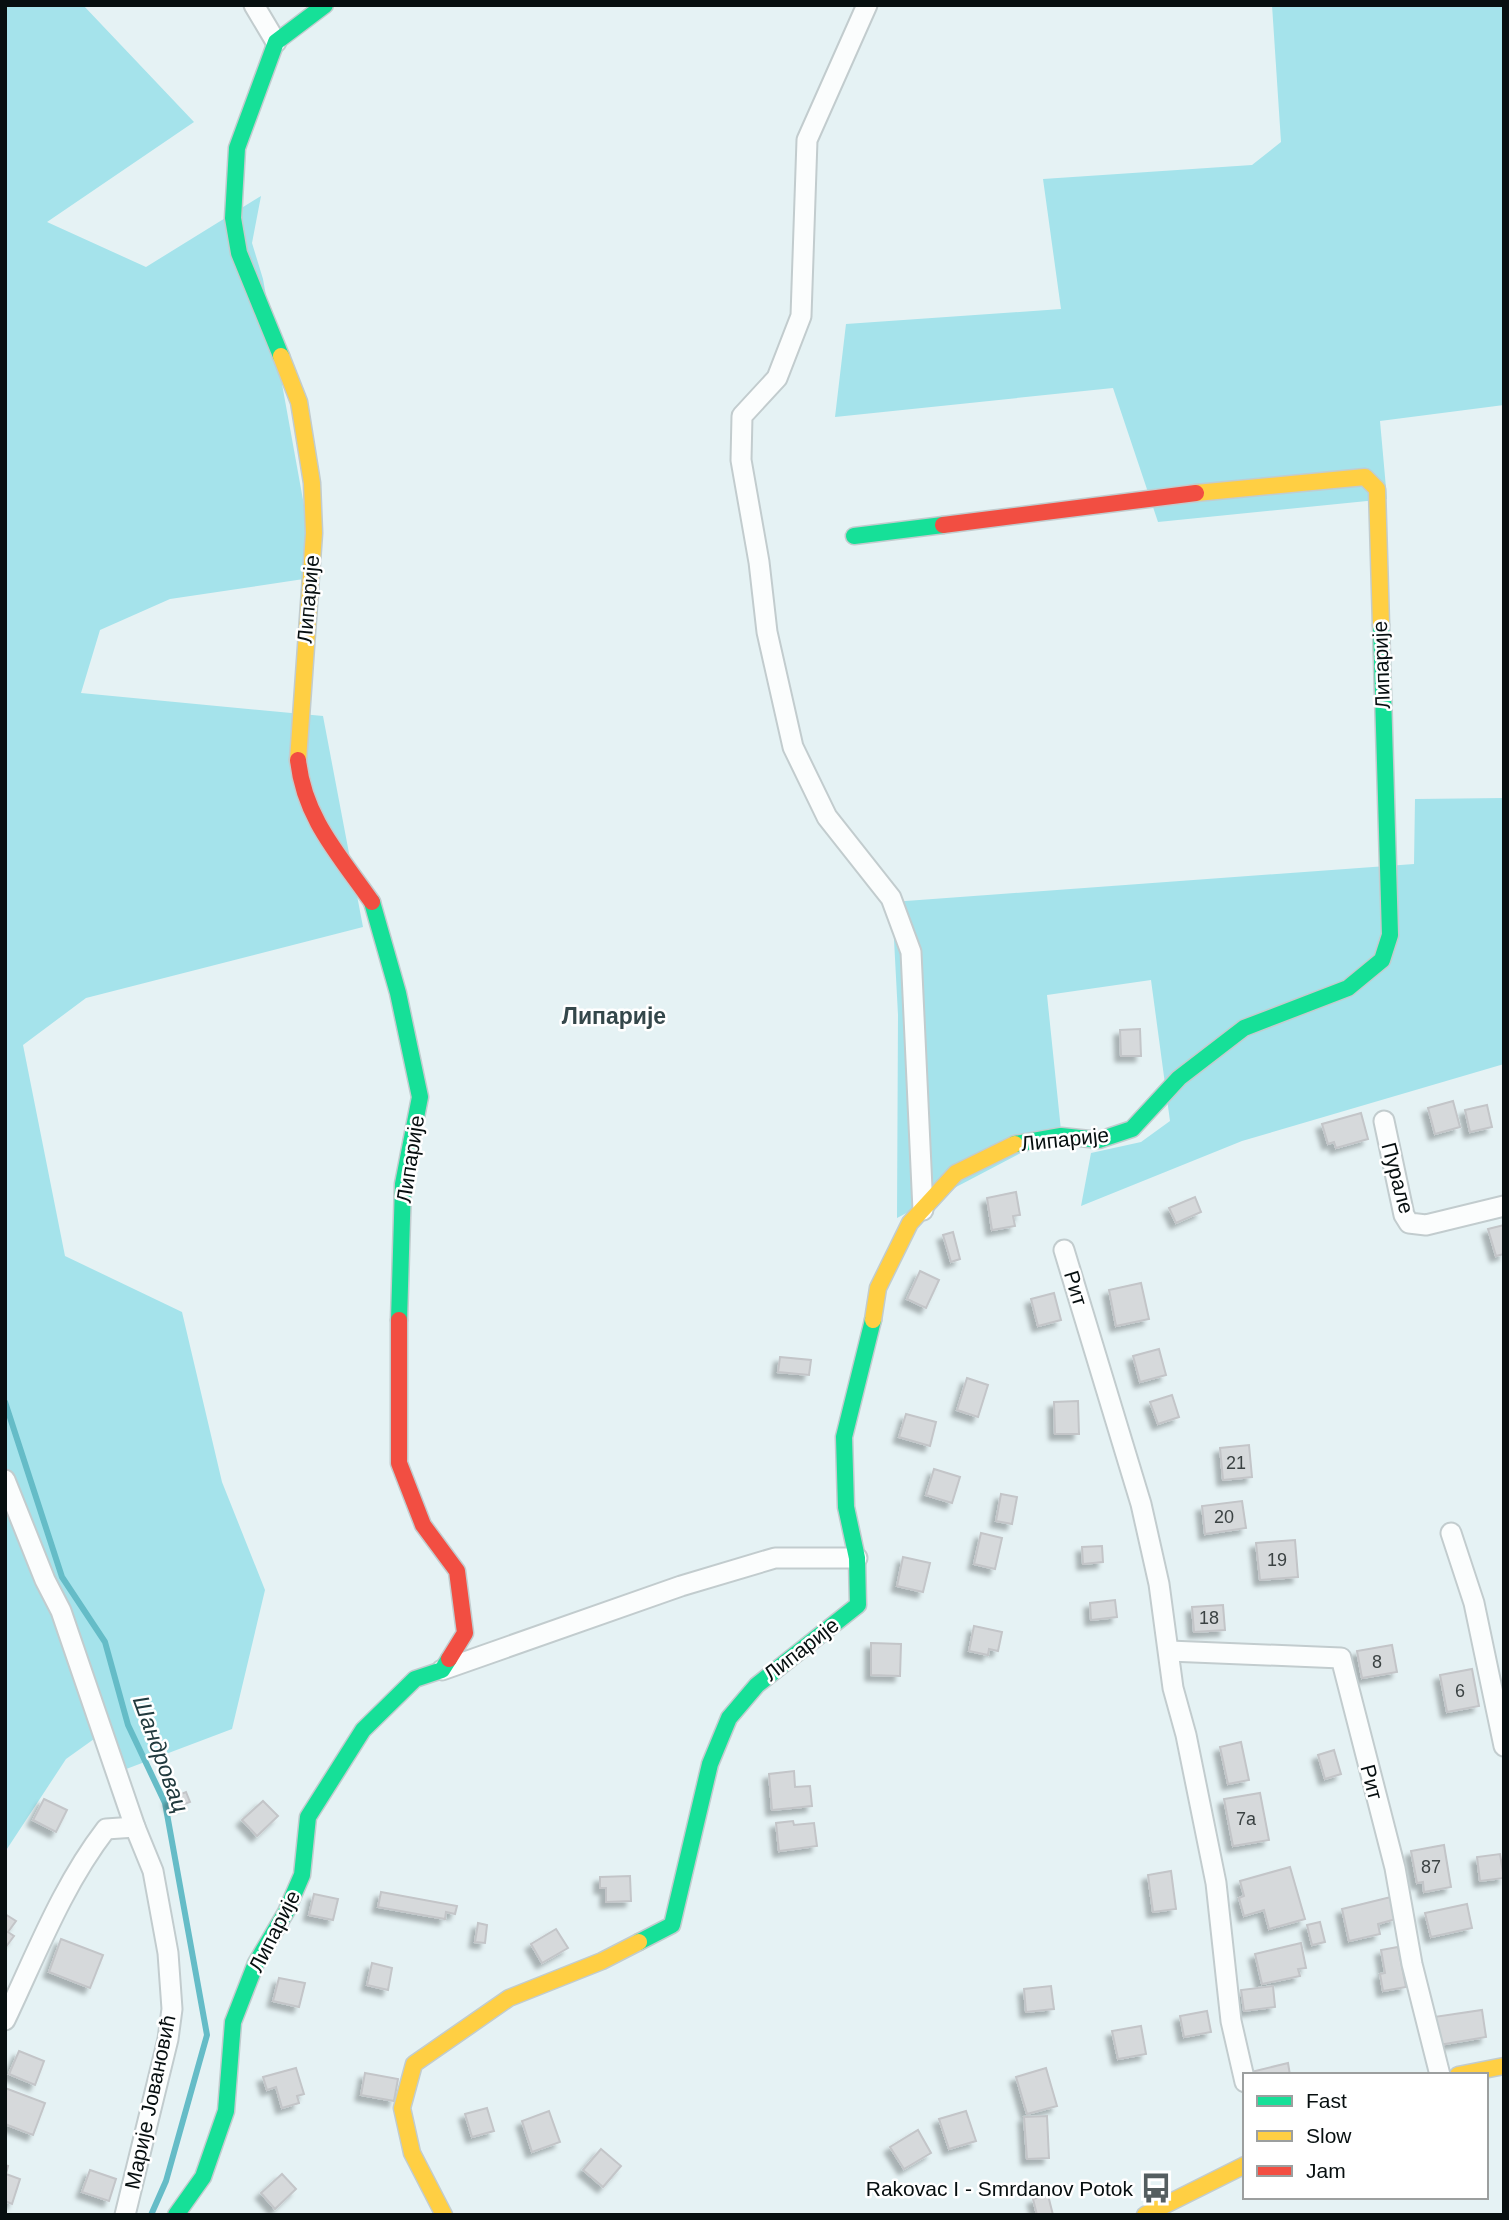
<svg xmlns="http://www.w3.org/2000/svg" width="1509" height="2220" viewBox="0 0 1509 2220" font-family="Arial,sans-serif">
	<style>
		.green { fill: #a5e3eb }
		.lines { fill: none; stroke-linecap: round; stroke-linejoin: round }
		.stream { stroke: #65bcc7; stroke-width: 6 }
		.building { fill: #d6d9db; stroke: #c3c5c8; stroke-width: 2; filter: url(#shadow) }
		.street-casing { stroke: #c2ccce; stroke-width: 23 }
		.fast-casing { stroke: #c2ccce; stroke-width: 19 }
		.slow-casing { stroke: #c2ccce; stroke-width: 19 }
		.jam-casing { stroke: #c2ccce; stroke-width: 19 }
		.street { stroke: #fbfdfd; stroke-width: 19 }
		.fast { stroke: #16e098; stroke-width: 16 }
		.slow { stroke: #ffcf43; stroke-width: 16 }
		.jam { stroke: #f24e42; stroke-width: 16 }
		.labels { text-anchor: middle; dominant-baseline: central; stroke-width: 5; stroke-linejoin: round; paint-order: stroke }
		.number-label { font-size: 18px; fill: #3b4243 }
		.street-label { font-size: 21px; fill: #070f10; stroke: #fff }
		.poi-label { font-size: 21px; fill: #070f10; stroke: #fff; text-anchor: end }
		.neighbourhood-label { font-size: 23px; font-weight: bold; fill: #34474a; stroke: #fff }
		.water-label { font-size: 23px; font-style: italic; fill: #213a3e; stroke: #fff }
	</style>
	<defs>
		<filter id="shadow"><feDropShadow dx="-5.5" dy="5.5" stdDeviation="2" flood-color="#0004"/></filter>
	</defs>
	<rect width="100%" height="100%" fill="#e5f2f4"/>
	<g class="green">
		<polygon points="5,5 83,5 194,122 47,222 146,267 261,196 252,243 263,279 317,577 170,599 100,630 81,693 323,716 363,927 86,998 23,1045 65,1256 182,1312 222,1482 265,1590 232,1729 113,1774 94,1739 66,1759 5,1852"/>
		<polygon points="1272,5 1504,5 1504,405 1380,421 1387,499 1158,522 1113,388 835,417 846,324 1061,309 1043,179 1252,165 1281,142"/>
		<polygon points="1504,798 1504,1064 1242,1141 1081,1206 1091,1153 1141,1142 1170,1121 1151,980 1047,995 1062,1140 1036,1145 897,1218 898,1015 892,902 1414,864 1415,799"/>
	</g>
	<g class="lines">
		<polyline class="stream" points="5,1402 62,1577 105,1642 128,1725 165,1803 207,2035 166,2181 151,2215"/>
	</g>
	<g class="building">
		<polygon points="1140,1029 1141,1056 1121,1056 1120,1030"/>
		<polygon points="1453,1101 1460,1127 1435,1134 1428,1108"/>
		<polygon points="1487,1105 1492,1127 1470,1132 1465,1110"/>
		<polygon points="1361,1113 1368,1139 1336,1148 1334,1142 1328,1144 1322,1124"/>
		<polygon points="1016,1192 1020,1215 1013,1216 1015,1226 992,1230 987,1198"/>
		<polygon points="1195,1197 1201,1212 1176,1223 1169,1208"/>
		<polygon points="1504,1225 1504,1254 1496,1256 1488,1229"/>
		<polygon points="953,1232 960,1259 951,1262 943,1235"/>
		<polygon points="920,1271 939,1280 926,1308 907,1299"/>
		<polygon points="1141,1283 1149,1319 1116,1326 1109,1290"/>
		<polygon points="1054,1293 1061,1320 1038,1326 1031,1299"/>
		<polygon points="1159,1349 1166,1375 1140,1382 1133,1356"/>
		<polygon points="780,1357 811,1360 809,1375 778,1372"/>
		<polygon points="967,1378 988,1385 978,1417 957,1410"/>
		<polygon points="1172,1395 1179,1417 1158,1424 1150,1402"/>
		<polygon points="1078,1401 1079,1434 1055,1434 1054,1402"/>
		<polygon points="906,1414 936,1422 930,1446 899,1437"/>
		<polygon points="1249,1445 1252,1477 1223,1480 1220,1448"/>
		<polygon points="934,1469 960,1477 952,1503 926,1495"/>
		<polygon points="1001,1494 1017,1497 1012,1524 996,1521"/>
		<polygon points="1242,1501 1246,1528 1205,1534 1202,1506"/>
		<polygon points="981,1533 1002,1538 995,1569 974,1564"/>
		<polygon points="1295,1540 1298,1577 1260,1580 1256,1543"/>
		<polygon points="1102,1546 1103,1562 1083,1564 1082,1547"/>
		<polygon points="903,1557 930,1563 923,1592 897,1586"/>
		<polygon points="1115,1600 1117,1617 1091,1620 1090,1603"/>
		<polygon points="1223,1605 1225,1630 1194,1632 1192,1607"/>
		<polygon points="974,1626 1002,1632 998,1651 989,1649 988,1655 969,1651"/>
		<polygon points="871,1643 901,1644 900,1676 871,1675"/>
		<polygon points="1392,1645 1397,1672 1362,1678 1357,1651"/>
		<polygon points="1472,1669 1479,1706 1447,1712 1440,1675"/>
		<polygon points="1241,1742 1249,1780 1228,1784 1220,1747"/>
		<polygon points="1334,1750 1341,1774 1325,1779 1318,1755"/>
		<polygon points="794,1771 795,1787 810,1786 812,1806 772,1810 769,1774"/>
		<polygon points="186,1792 190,1802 173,1808 169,1799"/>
		<polygon points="1260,1793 1269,1840 1233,1846 1224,1799"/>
		<polygon points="44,1799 67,1810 56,1832 33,1820"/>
		<polygon points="263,1801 278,1816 257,1836 242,1820"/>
		<polygon points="793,1821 794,1825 814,1823 817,1846 779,1851 776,1823"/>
		<polygon points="1444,1845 1451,1887 1424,1892 1423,1882 1417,1883 1411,1851"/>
		<polygon points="1500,1854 1504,1878 1480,1881 1477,1857"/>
		<polygon points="1290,1867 1305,1919 1269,1929 1264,1910 1244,1916 1239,1898 1244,1896 1240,1881"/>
		<polygon points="1171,1871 1176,1909 1153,1912 1148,1875"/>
		<polygon points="630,1876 631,1901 606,1902 606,1888 600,1888 600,1877"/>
		<polygon points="381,1892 457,1906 455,1914 446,1912 445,1919 378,1907"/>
		<polygon points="314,1894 338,1899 333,1920 309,1915"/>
		<polygon points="1391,1897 1396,1919 1378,1924 1380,1934 1349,1941 1342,1909"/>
		<polygon points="1467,1904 1472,1928 1431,1937 1425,1913"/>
		<polygon points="5,1914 16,1921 8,1932 14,1936 5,1948"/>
		<polygon points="1320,1922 1325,1942 1312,1945 1307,1925"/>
		<polygon points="478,1923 487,1925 485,1943 475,1942"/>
		<polygon points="556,1929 568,1948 542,1963 531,1944"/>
		<polygon points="61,1939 103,1955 90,1988 49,1972"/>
		<polygon points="1301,1943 1306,1968 1298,1969 1300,1976 1262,1984 1255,1954"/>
		<polygon points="1398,1947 1406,1987 1383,1991 1380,1974 1385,1973 1381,1950"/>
		<polygon points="372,1963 392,1968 388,1990 367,1985"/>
		<polygon points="279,1978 305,1983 299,2007 273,2001"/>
		<polygon points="1051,1986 1054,2009 1026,2012 1024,1989"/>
		<polygon points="1273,1986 1275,2007 1244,2011 1241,1990"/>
		<polygon points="1482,2010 1486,2037 1439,2045 1434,2017"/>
		<polygon points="1207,2011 1211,2032 1184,2037 1180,2016"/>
		<polygon points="1141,2026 1146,2054 1118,2059 1112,2031"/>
		<polygon points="19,2051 44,2061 35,2085 9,2074"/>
		<polygon points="1288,2063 1290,2075 1247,2075 1247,2073"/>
		<polygon points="296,2068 304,2094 297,2096 299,2103 282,2108 276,2087 267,2090 263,2077"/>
		<polygon points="1046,2068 1057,2106 1027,2114 1016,2077"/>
		<polygon points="365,2073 398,2079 394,2101 361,2095"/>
		<polygon points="5,2088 45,2103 33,2135 5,2124"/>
		<polygon points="487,2108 494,2131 472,2137 465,2114"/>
		<polygon points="549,2111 560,2142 532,2152 522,2121"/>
		<polygon points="966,2111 976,2141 949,2149 939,2119"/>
		<polygon points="1047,2116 1049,2158 1027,2159 1024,2117"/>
		<polygon points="918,2130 931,2153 904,2169 890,2147"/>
		<polygon points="601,2149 621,2166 603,2187 583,2170"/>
		<polygon points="5,2165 8,2166 6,2174 20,2179 12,2204 5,2201"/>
		<polygon points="90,2170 116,2179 109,2201 82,2192"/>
		<polygon points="282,2174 296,2189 275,2209 261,2193"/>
		<polygon points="1048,2195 1053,2215 1037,2215 1033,2199"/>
	</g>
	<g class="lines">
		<g class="street-casing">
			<g id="street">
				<polyline points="254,5 276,42"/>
				<polyline points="867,5 807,140 801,316 777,378 742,416 741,460 759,562 767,632 793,747 827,817 891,898 911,952 923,1210"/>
				<polyline points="1384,1121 1404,1215 1409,1223 1426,1225 1504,1206"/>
				<polyline points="1064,1250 1141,1504 1159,1584 1173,1688 1186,1735 1216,1883 1231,2021 1245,2082"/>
				<polyline points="5,1480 45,1580 61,1611 135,1827"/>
				<polyline points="1451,1533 1474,1603 1504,1746"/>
				<polyline points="1169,1651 1341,1658 1395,1868 1412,1964 1440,2075"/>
				<polyline points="442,1670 681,1586 775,1558 857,1558"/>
				<path d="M5,2020c31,-65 57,-134 101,-191l29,-2 18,44 15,82 4,56 -4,30 -43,176"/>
			</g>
		</g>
		<g class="fast-casing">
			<g id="fast">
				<polyline points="281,356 239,253 233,218 237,148 276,42 325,5"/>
				<polyline points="854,536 943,525"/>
				<polyline points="372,902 398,993 420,1097 403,1184 399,1320"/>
				<polyline points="1015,1144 1061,1136 1099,1140 1132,1129 1179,1078 1244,1028 1348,988 1382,960 1390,935 1381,625"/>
				<polyline points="639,1942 672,1925 710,1764 729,1718 757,1685 858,1605 857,1558 846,1507 844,1437 873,1320"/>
				<polyline points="176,2215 203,2177 226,2111 233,2022 256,1963 286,1912 302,1875 308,1817 363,1730 415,1679 442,1670 449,1659"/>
			</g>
		</g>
		<g class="slow-casing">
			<g id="slow">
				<polyline points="281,356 299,402 312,483 314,533 298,760"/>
				<polyline points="1196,493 1365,477 1377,489 1381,625"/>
				<polyline points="873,1320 878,1288 910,1223 956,1173 1015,1144"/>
				<polyline points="1458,2075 1504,2066"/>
				<polyline points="444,2215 412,2153 402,2108 414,2064 509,1998 602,1961 639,1942"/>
				<polyline points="1145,2215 1245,2165"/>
			</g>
		</g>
		<g class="jam-casing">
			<g id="jam">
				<polyline points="943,525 1196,493"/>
				<path d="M298,760c6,58 42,96 74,142"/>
				<polyline points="399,1320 399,1463 423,1525 457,1571 465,1633 449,1659"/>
			</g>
		</g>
		<use href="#street" class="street"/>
		<use href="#fast" class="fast"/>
		<use href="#slow" class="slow"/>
		<use href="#jam" class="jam"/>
	</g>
	<defs>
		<g id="bus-bare" transform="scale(2.415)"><path d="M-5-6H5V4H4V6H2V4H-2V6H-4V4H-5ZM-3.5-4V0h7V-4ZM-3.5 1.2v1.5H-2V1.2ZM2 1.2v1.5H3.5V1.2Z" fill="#555e60" stroke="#fff" stroke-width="2.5" paint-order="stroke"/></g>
	</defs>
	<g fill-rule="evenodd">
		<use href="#bus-bare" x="1156" y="2188"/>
	</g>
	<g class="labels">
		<g class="number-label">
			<text x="1236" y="1463">21</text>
			<text x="1224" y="1517">20</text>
			<text x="1277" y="1560">19</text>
			<text x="1209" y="1618">18</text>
			<text x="1377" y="1662">8</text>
			<text x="1460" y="1691">6</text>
			<text x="1246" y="1819">7a</text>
			<text x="1431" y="1867">87</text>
		</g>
		<g class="street-label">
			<text transform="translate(308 599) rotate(-85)">Липарије</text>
			<text transform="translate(1381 665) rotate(-92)">Липарије</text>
			<text transform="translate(1065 1139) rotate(-6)">Липарије</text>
			<text transform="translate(410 1159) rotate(-81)">Липарије</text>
			<text transform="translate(1398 1178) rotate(75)">Пурале</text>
			<text transform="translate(1076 1288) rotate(73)">Рит</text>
			<text transform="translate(801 1649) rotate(-38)">Липарије</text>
			<text transform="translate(1372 1782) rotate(75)">Рит</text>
			<text transform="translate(274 1931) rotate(-63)">Липарије</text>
			<text transform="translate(150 2102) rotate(-78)">Марије Јовановић</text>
		</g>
		<g class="poi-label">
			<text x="1133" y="2188">Rakovac I - Smrdanov Potok</text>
		</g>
		<g class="neighbourhood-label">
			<text x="614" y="1016">Липарије</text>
		</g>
		<g class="water-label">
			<text transform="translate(161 1754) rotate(70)">Шандровац</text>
		</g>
	</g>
	<rect width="1509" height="2220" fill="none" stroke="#070f10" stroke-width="14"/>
	<rect x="1243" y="2073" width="245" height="126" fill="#ffffff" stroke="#9c9f9f" stroke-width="2"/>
	<rect x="1257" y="2096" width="35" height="10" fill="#16e098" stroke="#9c9f9f" stroke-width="2"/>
	<text x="1306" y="2108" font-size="21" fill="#070f10">Fast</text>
	<rect x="1257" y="2131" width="35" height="10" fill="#ffcf43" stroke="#9c9f9f" stroke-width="2"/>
	<text x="1306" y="2143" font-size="21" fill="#070f10">Slow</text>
	<rect x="1257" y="2166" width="35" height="10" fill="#f24e42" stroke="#9c9f9f" stroke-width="2"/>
	<text x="1306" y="2178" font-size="21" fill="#070f10">Jam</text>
</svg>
